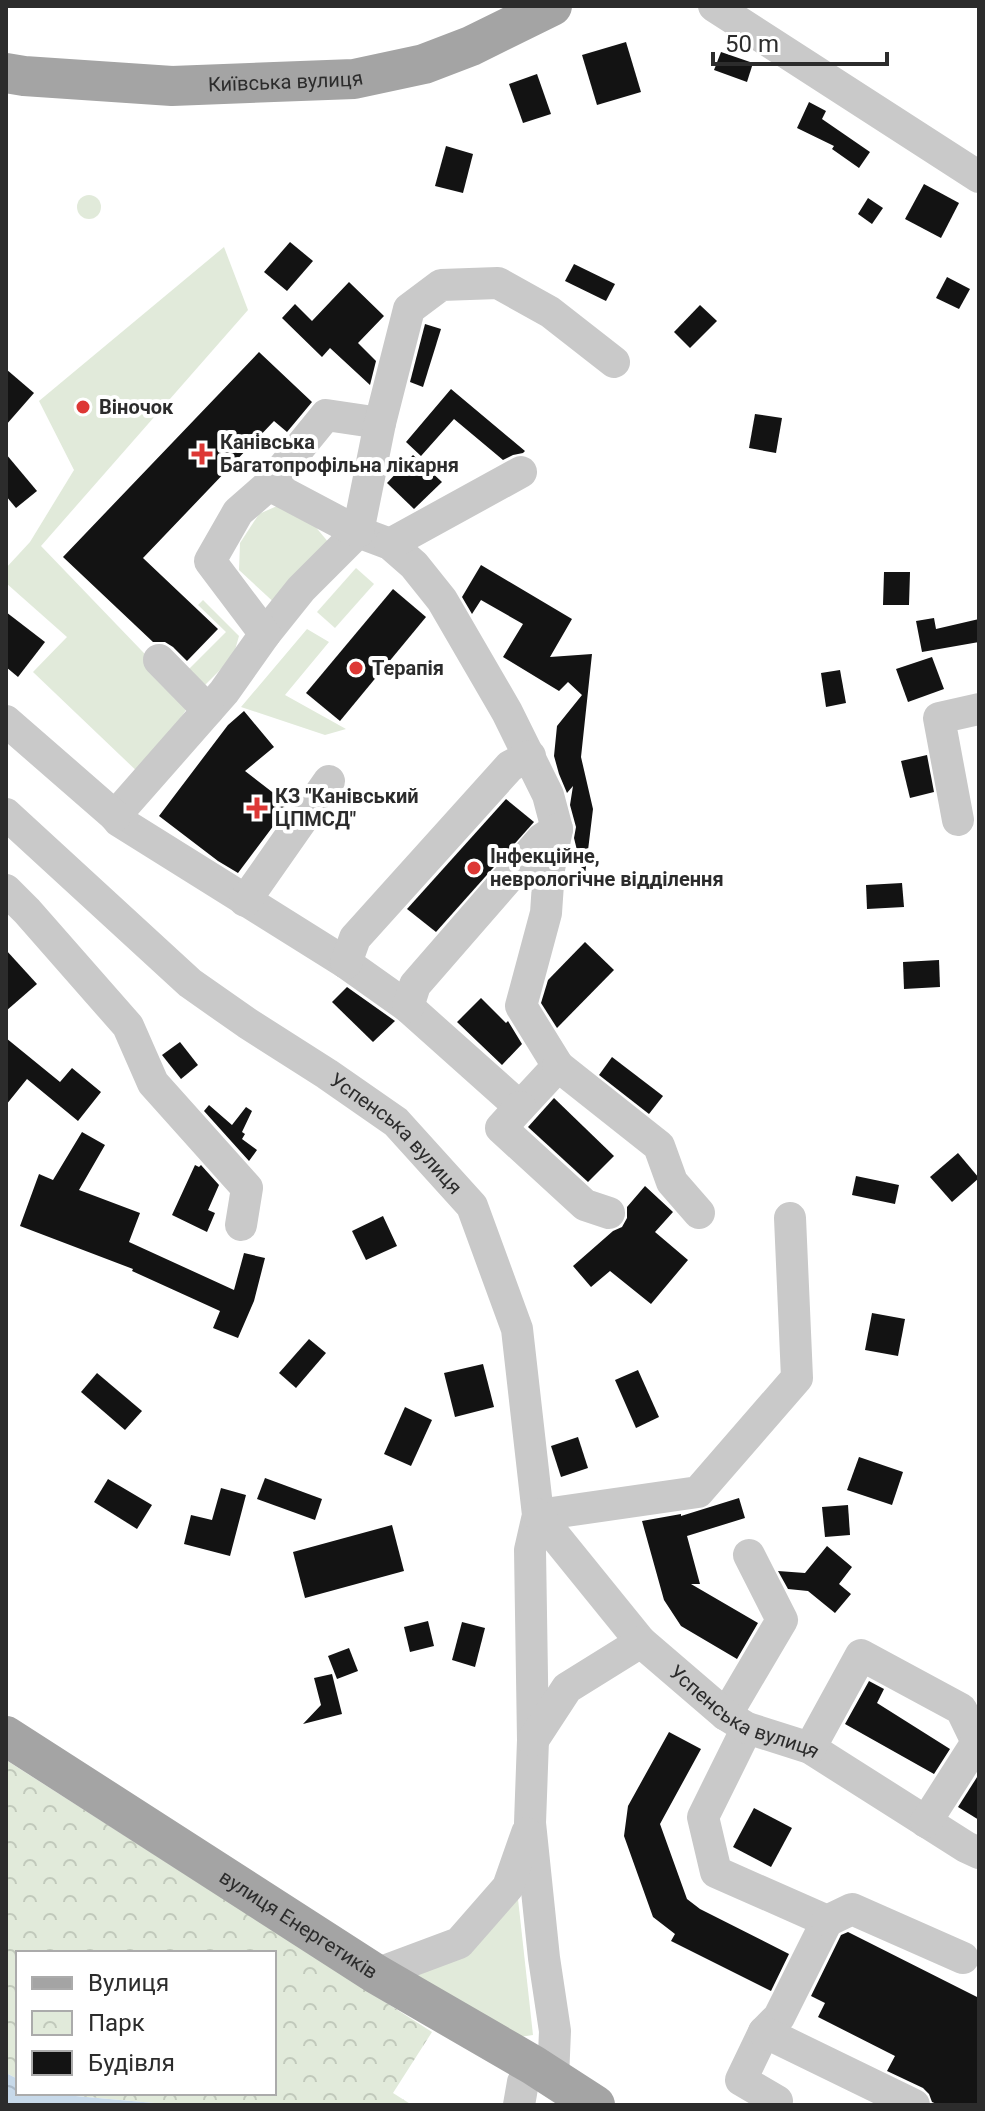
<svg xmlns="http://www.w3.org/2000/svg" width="985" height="2111" viewBox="0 0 985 2111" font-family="Roboto,sans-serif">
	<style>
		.grass { fill: #e1eada }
		.park { fill: url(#park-crowns) }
		.water { fill: url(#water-waves) }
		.building { fill: #131313 }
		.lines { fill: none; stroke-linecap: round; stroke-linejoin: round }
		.minor { stroke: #c9c9c9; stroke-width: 32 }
		.major { stroke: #a4a4a4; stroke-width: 40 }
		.poi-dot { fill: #dd3835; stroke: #fff; stroke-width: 3 }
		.labels { text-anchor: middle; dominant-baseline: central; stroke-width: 8; stroke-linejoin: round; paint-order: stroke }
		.street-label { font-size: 20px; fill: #2c2c2c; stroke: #fff }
		.poi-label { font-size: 20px; font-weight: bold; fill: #2c2c2c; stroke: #fff; text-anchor: start }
	</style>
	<defs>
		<pattern id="park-crowns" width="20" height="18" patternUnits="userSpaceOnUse" patternTransform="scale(2)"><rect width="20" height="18" fill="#e1eada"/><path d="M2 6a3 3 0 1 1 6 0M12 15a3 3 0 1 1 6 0" fill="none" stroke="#c1c9bb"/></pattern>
		<pattern id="water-waves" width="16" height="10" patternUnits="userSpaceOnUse" patternTransform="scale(2)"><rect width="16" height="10" fill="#c7d9e9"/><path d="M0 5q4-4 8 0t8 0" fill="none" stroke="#abbac8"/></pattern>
	</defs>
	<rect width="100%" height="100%" fill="#fff"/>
	<g class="grass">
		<polygon points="224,247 248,310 41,546 191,702 143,777 33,672 67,637 6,583 6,568 30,542 74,470 39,401"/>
		<polygon points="277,506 304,513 329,543 279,607 239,570 240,543 259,514"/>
		<polygon points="356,568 374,584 335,628 317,612"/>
		<polygon points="203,600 239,636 233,657 205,685 185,673 226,632 198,605"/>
		<polygon points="307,629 329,642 285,695 346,729 325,735 241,707"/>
		<polygon points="517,1890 533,2035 513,2038 413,1976"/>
	</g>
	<g class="park">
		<circle cx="89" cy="207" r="12"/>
		<polygon points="6,1760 432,2032 393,2093 412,2105 158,2105 154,2103 42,2093 274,2093 274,1953 18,1953 18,2079 6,2073"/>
	</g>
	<polygon class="water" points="6,2073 18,2079 18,2093 42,2093 154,2103 158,2105 6,2105"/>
	<g class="building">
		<polygon points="626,42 641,92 597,105 582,55"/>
		<polygon points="721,52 753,63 747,82 714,70"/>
		<polygon points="537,74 551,114 523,123 509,84"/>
		<polygon points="809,102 826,111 822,119 870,152 859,168 832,149 834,146 797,128"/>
		<polygon points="446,146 473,154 463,193 435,186"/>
		<polygon points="924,184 959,203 941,238 905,219"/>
		<polygon points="868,198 883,208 872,224 858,214"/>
		<polygon points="290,242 313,261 287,291 264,272"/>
		<polygon points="574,264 615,284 606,301 565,281"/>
		<polygon points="947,277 970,289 959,309 936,298"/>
		<polygon points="349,282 384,316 358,343 376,361 370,385 330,348 322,357 282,318 295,304 312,321"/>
		<polygon points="700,305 717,321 690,348 674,332"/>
		<polygon points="425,324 441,329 423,387 410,382"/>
		<polygon points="259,352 312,402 287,432 274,421 143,558 218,629 187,661 173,647 165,642 153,642 63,557"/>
		<polygon points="6,369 34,393 6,425"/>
		<polygon points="451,389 525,451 523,453 513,455 503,460 454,419 421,456 406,442"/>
		<polygon points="755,414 782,418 776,453 749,448"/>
		<polygon points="6,454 37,491 16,508 6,496"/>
		<polygon points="413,455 442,482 414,509 387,483"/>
		<polygon points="481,565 572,619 550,657 592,654 581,757 593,809 585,875 583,875 574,838 576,827 570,805 573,786 567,793 559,774 554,756 557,726 582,695 568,682 559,691 503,657 523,624 481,600 472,614 462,597"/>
		<polygon points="884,572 910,572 909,605 883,605"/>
		<polygon points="393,589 426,617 340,721 306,693"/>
		<polygon points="6,612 45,642 18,677 6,667"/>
		<polygon points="934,618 936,629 979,619 979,642 922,652 916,621"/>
		<polygon points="932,657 944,689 908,702 896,669"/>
		<polygon points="840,670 846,703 826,707 821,673"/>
		<polygon points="244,711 274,747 245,771 289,805 238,873 218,861 159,816 228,725"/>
		<polygon points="927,755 934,792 910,798 901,761"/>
		<polygon points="506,799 534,822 436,932 407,909"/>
		<polygon points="902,883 904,907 867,909 866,885"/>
		<polygon points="585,942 614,970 557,1028 541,1003 548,980"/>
		<polygon points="6,950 37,984 6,1011"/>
		<polygon points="939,960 940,987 904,989 903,962"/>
		<polygon points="347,987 395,1021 373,1042 332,1002"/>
		<polygon points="481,998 506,1023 508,1021 522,1044 502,1065 457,1022"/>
		<polygon points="6,1038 60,1082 72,1068 101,1092 78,1121 27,1079 6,1105"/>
		<polygon points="180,1042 198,1065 181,1079 162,1055"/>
		<polygon points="612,1057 663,1096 649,1114 599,1075"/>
		<polygon points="554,1098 614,1156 588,1182 528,1127"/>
		<polygon points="209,1105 232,1125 246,1107 252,1111 242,1132 245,1134 242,1139 257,1150 249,1161 204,1111"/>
		<polygon points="82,1132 105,1145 79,1190 140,1213 129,1242 234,1290 244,1253 265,1258 254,1301 238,1338 213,1328 220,1311 132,1271 133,1269 20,1226 39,1174 53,1180"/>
		<polygon points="958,1153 979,1178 952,1202 930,1177"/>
		<polygon points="195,1165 199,1167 201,1165 219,1185 208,1210 215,1213 207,1232 172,1215"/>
		<polygon points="856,1176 899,1185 895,1204 852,1195"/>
		<polygon points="645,1186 673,1212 655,1232 688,1260 651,1304 610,1271 591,1287 573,1266 613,1231 622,1227 627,1218 627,1207"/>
		<polygon points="383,1216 397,1246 366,1260 352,1231"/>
		<polygon points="872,1313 905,1319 898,1356 865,1350"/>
		<polygon points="309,1339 326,1353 296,1388 279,1373"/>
		<polygon points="483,1364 494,1407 455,1417 444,1373"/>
		<polygon points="638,1370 659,1417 636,1428 615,1380"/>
		<polygon points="97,1373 142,1411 125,1430 81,1392"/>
		<polygon points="405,1407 432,1420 411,1466 384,1454"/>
		<polygon points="578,1437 588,1468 561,1477 551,1446"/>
		<polygon points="859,1457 903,1472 892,1505 847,1490"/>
		<polygon points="265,1478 322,1499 315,1520 257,1499"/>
		<polygon points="108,1479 152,1505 137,1529 94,1502"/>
		<polygon points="221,1488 246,1495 230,1556 184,1544 191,1515 212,1520"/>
		<polygon points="739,1498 745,1518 687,1536 700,1584 691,1584 758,1623 737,1659 681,1626 664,1600 642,1521 681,1514 681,1516"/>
		<polygon points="848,1505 850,1535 825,1537 822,1507"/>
		<polygon points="392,1525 404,1571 305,1598 293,1552"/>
		<polygon points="827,1546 852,1567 839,1584 851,1594 835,1613 808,1591 788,1589 778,1571 805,1573"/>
		<polygon points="428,1621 434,1646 410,1652 404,1627"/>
		<polygon points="462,1622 485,1628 475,1667 452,1660"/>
		<polygon points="349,1648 358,1671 337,1679 328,1656"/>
		<polygon points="332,1674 342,1714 303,1724 321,1705 314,1678"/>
		<polygon points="869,1681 884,1689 877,1703 950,1749 934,1774 845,1724"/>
		<polygon points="669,1732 701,1749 660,1824 687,1899 700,1909 789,1954 771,1991 671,1941 675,1934 653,1917 624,1836 628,1806"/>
		<polygon points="979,1774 979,1820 958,1807"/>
		<polygon points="754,1808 792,1828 771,1867 733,1847"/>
		<polygon points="848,1932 979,1998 979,2105 939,2105 932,2102 929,2094 923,2088 887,2071 895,2056 818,2017 825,2003 811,1996 841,1935"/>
	</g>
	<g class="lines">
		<g class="minor">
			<polyline points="714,6 979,177"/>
			<polyline points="269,485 326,415 380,423"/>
			<polygon points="358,532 390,544 414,565 442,600 507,712 548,795 557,829 549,869 546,913 521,1006 558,1066 520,1107 408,1007 346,963 119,821 115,816 224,692 265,634 301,589"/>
			<polyline points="390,544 521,472"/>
			<polyline points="265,634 210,561 238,512 269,485 358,532 380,423 409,309 441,285 498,283 550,312 614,362"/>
			<polyline points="159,660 208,710"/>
			<polyline points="6,721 115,816"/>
			<path id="s1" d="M6,814l184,169 57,40 80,51 69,48 76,84 45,123 21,186 -8,35 3,190 -3,83 14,135 11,73 -2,47"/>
			<polyline points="958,820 939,718 979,709"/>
			<polyline points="6,890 27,911 128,1026 153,1083 247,1188 241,1225"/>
			<polyline points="245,901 329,781"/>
			<polyline points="346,963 355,938 510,766 530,756"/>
			<polyline points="408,1007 415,985 542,839 557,829"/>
			<polyline points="558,1066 659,1146 672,1182 699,1213"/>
			<polyline points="520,1107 501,1128 585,1205 609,1213"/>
			<polyline points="538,1515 698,1492 797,1378 790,1218"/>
			<polyline points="538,1515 641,1642"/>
			<polyline points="726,1715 782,1620 749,1555"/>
			<polyline points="747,1728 703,1817 716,1872 827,1921 779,2017 764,2032 741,2080 777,2101 775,2105"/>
			<path id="s2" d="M533,1740l34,-52 74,-46 85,73 21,13 63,20 156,99 13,6"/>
			<polyline points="810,1748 861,1655 961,1709 977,1742"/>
			<polyline points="926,1822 977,1742 979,1743"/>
			<polyline points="827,1921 852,1909 963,1958"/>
			<polyline points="376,1974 459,1943 508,1887 527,1833"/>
			<polyline points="764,2032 914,2105"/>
			<polyline points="519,2105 523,2082 533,2065"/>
		</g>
		<g class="major">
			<path id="s3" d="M6,73l18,3 148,10 182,-7 70,-15 47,-18 81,-40"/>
			<path id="s4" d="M6,1736l370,238 157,91 62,40"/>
		</g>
	</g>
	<g class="poi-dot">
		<circle cx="83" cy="407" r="8"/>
		<path d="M198 442h8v8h8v8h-8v8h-8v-8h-8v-8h8z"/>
		<circle cx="356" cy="668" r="8"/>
		<path d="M253 796h8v8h8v8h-8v8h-8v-8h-8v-8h8z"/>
		<circle cx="474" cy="868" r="8"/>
	</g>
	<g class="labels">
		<g class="street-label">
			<text stroke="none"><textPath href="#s3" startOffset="280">Київська вулиця</textPath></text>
			<text stroke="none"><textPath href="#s1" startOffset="506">Успенська вулиця</textPath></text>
			<text stroke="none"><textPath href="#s2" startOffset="276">Успенська вулиця</textPath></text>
			<text stroke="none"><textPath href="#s4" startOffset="348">вулиця Енергетиків</textPath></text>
		</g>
		<g class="poi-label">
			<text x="99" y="407">Віночок</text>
			<text x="220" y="442">Канівська<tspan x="220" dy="23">Багатопрофільна лікарня</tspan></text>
			<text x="372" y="668">Терапія</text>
			<text x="275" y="796">КЗ "Канівський<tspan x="275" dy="23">ЦПМСД"</tspan></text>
			<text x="490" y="856">Інфекційне,<tspan x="490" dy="23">неврологічне відділення</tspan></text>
		</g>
	</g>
	<rect width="985" height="2111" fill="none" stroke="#2c2c2c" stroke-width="16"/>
	<rect x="16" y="1951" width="260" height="144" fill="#ffffff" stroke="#ababab" stroke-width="2"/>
	<rect x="32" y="1977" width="40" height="12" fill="#a4a4a4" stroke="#ababab" stroke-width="2"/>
	<text x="88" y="1991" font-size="24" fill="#2c2c2c">Вулиця</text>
	<rect x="32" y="2011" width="40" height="24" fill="url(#park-crowns)" stroke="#ababab" stroke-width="2"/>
	<text x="88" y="2031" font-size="24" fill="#2c2c2c">Парк</text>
	<rect x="32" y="2051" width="40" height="24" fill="#131313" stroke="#ababab" stroke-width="2"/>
	<text x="88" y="2071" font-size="24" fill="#2c2c2c">Будівля</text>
	<path d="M713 52v12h174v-12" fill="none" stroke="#2c2c2c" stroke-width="4"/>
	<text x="725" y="52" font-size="24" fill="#2c2c2c" stroke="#ffffff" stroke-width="6" paint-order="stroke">50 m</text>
</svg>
